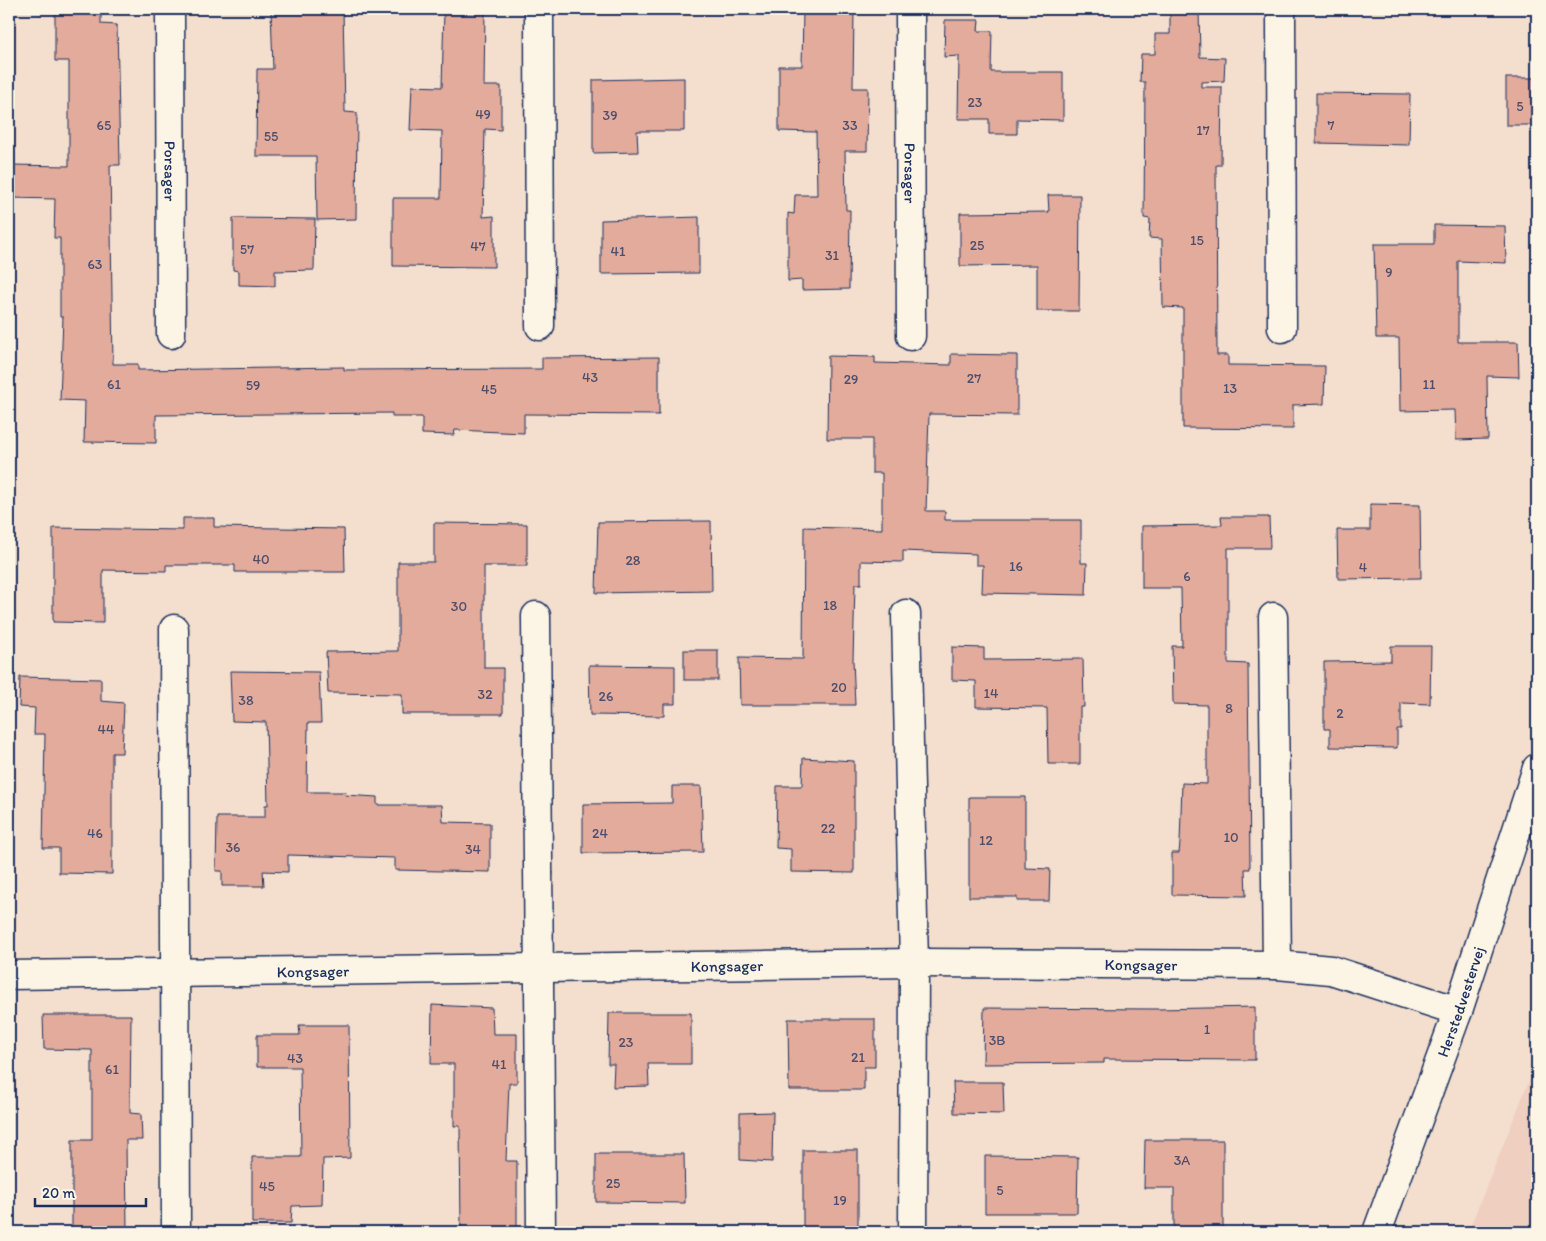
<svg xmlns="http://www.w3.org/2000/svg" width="1546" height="1241" viewBox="0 0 1546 1241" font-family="Itim,sans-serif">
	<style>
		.built { fill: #efcfbf }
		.building { fill: #e3ab9b; stroke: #1b2f5e }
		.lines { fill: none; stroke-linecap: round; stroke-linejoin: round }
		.street-casing { stroke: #1b2f5e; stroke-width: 31 }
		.secondary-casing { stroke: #1b2f5e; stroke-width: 31 }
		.street { stroke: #fcf5e5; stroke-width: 28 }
		.secondary { stroke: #fcf5e5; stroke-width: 28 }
		.labels { text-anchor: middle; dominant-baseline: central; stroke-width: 4.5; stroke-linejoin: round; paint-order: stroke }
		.number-label { font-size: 14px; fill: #4d4e6d }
		.street-label { font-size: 16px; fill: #1b2f5e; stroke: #fcf5e5 }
	</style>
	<rect width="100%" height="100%" fill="#f4dfcf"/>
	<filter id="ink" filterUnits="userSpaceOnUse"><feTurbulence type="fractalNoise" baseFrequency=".02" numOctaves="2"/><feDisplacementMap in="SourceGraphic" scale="10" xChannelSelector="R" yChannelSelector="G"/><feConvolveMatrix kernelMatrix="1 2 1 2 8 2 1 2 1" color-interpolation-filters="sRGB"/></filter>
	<g filter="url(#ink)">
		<polygon class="built" points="1537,1061 1537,1232 1468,1232"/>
		<g class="building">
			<polygon points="55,9 101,9 101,24 117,25 120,165 110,165 113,364 138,364 138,370 344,367 344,370 542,369 542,358 659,357 659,415 524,414 524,433 455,430 454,435 422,434 422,417 392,417 392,413 156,415 156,443 84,442 85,401 60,400 63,317 60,317 60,238 54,238 55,199 11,198 10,165 69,166 69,61 55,61"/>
			<polygon points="271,9 343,9 345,112 357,113 356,219 317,220 316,156 256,156 257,69 273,69"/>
			<polygon points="444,9 485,9 484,86 501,86 501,130 485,129 483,217 494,216 494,267 393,266 393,198 441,198 442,131 410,130 412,86 442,87"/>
			<polygon points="803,9 854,9 853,88 868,88 867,151 845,151 846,210 850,210 849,289 802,290 802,280 788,281 788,213 794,214 795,195 817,195 816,132 779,131 779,66 802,66"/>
			<polygon points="1170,9 1199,9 1200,57 1225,58 1224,81 1201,82 1201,87 1222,87 1221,165 1216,165 1217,355 1228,355 1228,365 1325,366 1324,404 1293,405 1293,429 1183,428 1183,308 1163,307 1162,239 1149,238 1150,219 1144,218 1145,82 1140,82 1141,54 1155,54 1155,34 1170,34"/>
			<polygon points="945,20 979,20 978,31 992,31 991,72 1063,72 1063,120 1017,119 1017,134 989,134 989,119 958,119 959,56 944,57"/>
			<polygon points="684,78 684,131 637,131 638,152 593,153 593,80"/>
			<rect x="1506" y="78" width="31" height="47"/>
			<polygon points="1316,93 1410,94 1409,145 1316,143"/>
			<polygon points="1048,195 1080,195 1079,311 1037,311 1037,265 960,266 960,213 1049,212"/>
			<polygon points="699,217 699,273 601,274 601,220"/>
			<polygon points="233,218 315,219 314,270 275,271 275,286 239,285 239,271 233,270"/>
			<polygon points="1434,225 1505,226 1506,263 1458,261 1458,342 1518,342 1519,377 1487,376 1488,439 1456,440 1455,410 1400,411 1399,338 1376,338 1374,244 1434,244"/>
			<polygon points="951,354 1017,355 1017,415 929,414 926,511 945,511 945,520 1081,520 1081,563 1087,563 1086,595 982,593 983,565 976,565 976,554 903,551 903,562 861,561 861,584 855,584 853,660 855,705 740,705 739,658 803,659 804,527 882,529 882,473 872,473 872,439 827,439 828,356 875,357 875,363 951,365"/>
			<polygon points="1370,504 1420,505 1421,578 1338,579 1337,530 1370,530"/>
			<polygon points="1221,517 1269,517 1270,548 1228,548 1228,663 1248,664 1250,869 1245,869 1246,896 1172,895 1172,853 1179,853 1180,843 1182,783 1207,784 1207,705 1173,704 1172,646 1182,646 1181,588 1142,588 1142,526 1222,525"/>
			<polygon points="183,518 214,518 214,527 344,529 345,572 235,572 235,565 166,565 166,571 103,570 103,623 53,622 53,528 183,530"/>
			<polygon points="711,521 712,591 596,593 598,522"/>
			<polygon points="434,523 527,524 527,566 484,566 484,668 503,668 503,714 402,714 402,694 328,693 326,652 398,651 398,562 434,562"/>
			<polygon points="1391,646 1431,646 1430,704 1401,703 1401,729 1397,729 1397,748 1330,747 1330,729 1324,729 1324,662 1391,661"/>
			<polygon points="952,647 984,648 984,660 1083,659 1084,707 1080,707 1080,764 1048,764 1047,708 976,707 976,681 952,680"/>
			<rect x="684" y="650" width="34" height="30"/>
			<polygon points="589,665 675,666 675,704 664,704 664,716 590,715"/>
			<polygon points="230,671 319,672 321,723 308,723 307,792 346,792 345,795 377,797 377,805 442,805 443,822 490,823 490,872 395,870 395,858 288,855 288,872 263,871 264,886 222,886 222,871 216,871 217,817 265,817 265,805 268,805 266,722 232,721"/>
			<polygon points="20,677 101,679 101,701 124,703 122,753 112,753 112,874 59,873 59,848 43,848 45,734 34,734 35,708 19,707"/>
			<polygon points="803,758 854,761 854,873 791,872 791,849 776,848 777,786 802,786"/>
			<polygon points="672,786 701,786 703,852 583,853 583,804 672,803"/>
			<polygon points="969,797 1025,797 1025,868 1050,869 1049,901 1017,901 1017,897 969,897"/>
			<polygon points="432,1005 492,1008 493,1034 517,1034 517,1083 509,1083 506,1161 517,1161 517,1232 461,1232 460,1126 454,1126 454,1064 431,1064"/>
			<polygon points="1255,1007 1255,1060 1104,1059 1104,1063 983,1064 984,1008 1158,1009"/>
			<polygon points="609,1013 691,1013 691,1064 648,1064 649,1086 613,1087 614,1064 608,1064"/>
			<polygon points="43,1015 131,1015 130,1113 141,1114 142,1140 126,1140 127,1232 72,1232 72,1140 92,1140 92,1050 44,1049"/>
			<polygon points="788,1019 875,1019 875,1067 864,1067 864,1090 789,1090"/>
			<polygon points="299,1025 349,1025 350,1158 323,1159 322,1205 292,1206 291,1223 252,1223 252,1157 301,1157 300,1067 257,1067 257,1035 300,1035"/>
			<polygon points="953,1082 1003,1082 1004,1114 954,1113"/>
			<polygon points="773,1112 772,1162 740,1160 740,1113"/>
			<polygon points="1145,1140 1223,1140 1223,1232 1174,1232 1174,1188 1144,1188"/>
			<rect x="803" y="1150" width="55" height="82"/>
			<polygon points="596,1154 684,1154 685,1203 596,1202"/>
			<polygon points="985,1156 1078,1157 1077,1213 985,1213"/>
		</g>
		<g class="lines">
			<g class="street-casing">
				<g id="street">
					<path id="s1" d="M170,9l1,325"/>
					<polyline points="539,9 540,326"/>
					<path id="s2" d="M910,9l1,327"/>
					<polyline points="1281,9 1282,328"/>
					<polyline points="906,614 914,963 913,1232"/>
					<polyline points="536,616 541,1232"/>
					<polyline points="1273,617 1277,965"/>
					<polyline points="174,629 176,1232"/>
					<path id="s3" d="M9,975l905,-12 363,2 54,5 127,41"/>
				</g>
			</g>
			<g class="secondary-casing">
				<g id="secondary">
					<path id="s4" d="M1377,1232l81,-221 79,-243"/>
				</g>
			</g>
			<use href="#street" class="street"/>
			<use href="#secondary" class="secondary"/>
		</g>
	</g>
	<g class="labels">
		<g class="number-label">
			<text x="975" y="102">23</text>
			<text x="1520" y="106">5</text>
			<text x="483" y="114">49</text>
			<text x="610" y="115">39</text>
			<text x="104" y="125">65</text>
			<text x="850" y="125">33</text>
			<text x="1331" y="125">7</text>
			<text x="1203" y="130">17</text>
			<text x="271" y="136">55</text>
			<text x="1197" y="240">15</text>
			<text x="977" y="245">25</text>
			<text x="478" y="246">47</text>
			<text x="247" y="249">57</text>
			<text x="618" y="251">41</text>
			<text x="832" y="255">31</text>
			<text x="95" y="264">63</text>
			<text x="1389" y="272">9</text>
			<text x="590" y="377">43</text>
			<text x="974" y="378">27</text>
			<text x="851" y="379">29</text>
			<text x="114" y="384">61</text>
			<text x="1429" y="384">11</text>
			<text x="253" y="385">59</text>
			<text x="1230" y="388">13</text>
			<text x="489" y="389">45</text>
			<text x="261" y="559">40</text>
			<text x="633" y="560">28</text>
			<text x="1016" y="566">16</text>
			<text x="1363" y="567">4</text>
			<text x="1187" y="576">6</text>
			<text x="830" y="605">18</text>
			<text x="459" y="606">30</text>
			<text x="839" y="687">20</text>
			<text x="991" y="693">14</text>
			<text x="485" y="694">32</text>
			<text x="606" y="696">26</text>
			<text x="246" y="700">38</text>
			<text x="1229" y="708">8</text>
			<text x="1340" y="713">2</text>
			<text x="106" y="729">44</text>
			<text x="828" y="828">22</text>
			<text x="95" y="833">46</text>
			<text x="600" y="833">24</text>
			<text x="1231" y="837">10</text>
			<text x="986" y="840">12</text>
			<text x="233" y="847">36</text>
			<text x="473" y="849">34</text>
			<text x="1207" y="1029">1</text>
			<text x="997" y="1040">3B</text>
			<text x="626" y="1042">23</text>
			<text x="858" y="1057">21</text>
			<text x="295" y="1058">43</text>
			<text x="499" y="1064">41</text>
			<text x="112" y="1069">61</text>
			<text x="1182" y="1160">3A</text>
			<text x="613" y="1183">25</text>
			<text x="267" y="1186">45</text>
			<text x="1000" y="1190">5</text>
			<text x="840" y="1200">19</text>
		</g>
		<g class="street-label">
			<text stroke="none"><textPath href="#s1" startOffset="162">Porsager</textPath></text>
			<text stroke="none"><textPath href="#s2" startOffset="164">Porsager</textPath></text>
			<text stroke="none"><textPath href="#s3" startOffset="1132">Kongsager</textPath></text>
			<text stroke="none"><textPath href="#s3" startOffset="718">Kongsager</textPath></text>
			<text stroke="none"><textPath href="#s3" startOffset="304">Kongsager</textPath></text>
			<text stroke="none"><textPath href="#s4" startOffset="245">Herstedvestervej</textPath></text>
		</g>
	</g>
	<rect width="1546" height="1241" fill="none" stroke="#fcf5e5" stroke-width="30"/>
	<rect x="15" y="15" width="1516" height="1211" fill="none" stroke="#1b2f5e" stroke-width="2" filter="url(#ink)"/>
	<path d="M35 1198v8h111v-8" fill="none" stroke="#1b2f5e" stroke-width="2.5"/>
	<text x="42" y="1198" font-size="15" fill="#1b2f5e" stroke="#fcf5e5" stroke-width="4" paint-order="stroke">20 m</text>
</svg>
